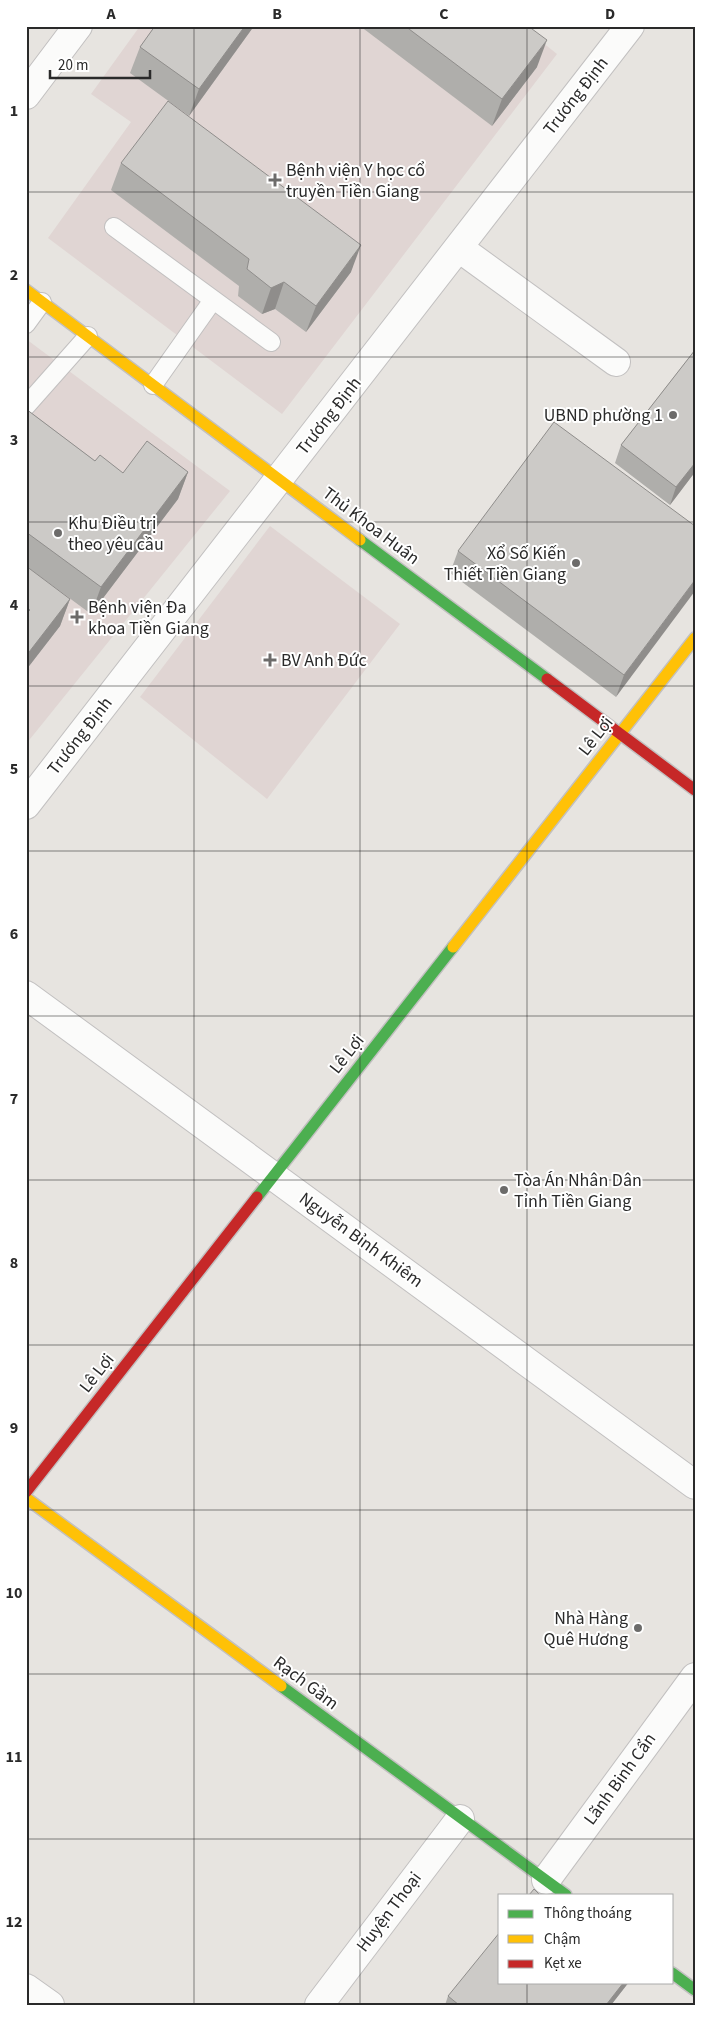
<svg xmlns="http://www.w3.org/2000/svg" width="721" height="2031" viewBox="0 0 721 2031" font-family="'Source Sans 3',sans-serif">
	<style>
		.medical { fill: #e0d5d3 }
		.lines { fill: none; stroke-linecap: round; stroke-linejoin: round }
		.lane-casing { stroke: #c2c0c0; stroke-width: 20 }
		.street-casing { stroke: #c2c0c0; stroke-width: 30 }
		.fast-casing { stroke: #c2c0c0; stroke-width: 14 }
		.slow-casing { stroke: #c2c0c0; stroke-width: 14 }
		.jam-casing { stroke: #c2c0c0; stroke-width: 14 }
		.lane { stroke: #fbfbfa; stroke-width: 18 }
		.street { stroke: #fbfbfa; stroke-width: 28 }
		.fast { stroke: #4caf50; stroke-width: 11 }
		.slow { stroke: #ffc107; stroke-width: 11 }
		.jam { stroke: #c62828; stroke-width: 11 }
		.wall { fill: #afaeab }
		.shaded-wall { fill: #8f8d8b }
		.building { fill: #cccac7; stroke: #8f8d8b }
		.grid { fill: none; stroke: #2a2a2a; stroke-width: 1; stroke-opacity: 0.55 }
		.poi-dot { fill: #6c6b6a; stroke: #fff; stroke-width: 2 }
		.labels { text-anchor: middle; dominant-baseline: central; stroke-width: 4; stroke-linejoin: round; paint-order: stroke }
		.street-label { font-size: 18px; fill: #2a2a2a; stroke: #fff }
		.poi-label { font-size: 18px; fill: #2a2a2a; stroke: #fff; text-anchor: start }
		.neatline { fill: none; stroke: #2a2a2a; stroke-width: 2 }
		.grid-label { font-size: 16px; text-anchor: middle; font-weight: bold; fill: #2a2a2a }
	</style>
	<rect width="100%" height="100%" fill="#e7e4e0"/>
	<g class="medical">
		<polygon points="140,26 522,26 557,54 282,414 48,238 131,122 91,94"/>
		<polygon points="26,339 230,491 26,744"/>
		<polygon points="270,526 400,624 267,799 140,697"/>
	</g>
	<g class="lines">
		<g class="lane-casing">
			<g id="lane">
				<polyline points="114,227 271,342"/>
				<polyline points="26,324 42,302"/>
				<polyline points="153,385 213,300"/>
				<polyline points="26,406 88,336"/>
			</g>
		</g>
		<g class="street-casing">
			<g id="street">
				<polyline points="26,95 78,26"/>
				<polyline points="459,248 616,362"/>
				<polyline points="26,805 630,26"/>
				<polyline points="26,995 695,1485"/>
				<polyline points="546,1880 695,1677"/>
				<polyline points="26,1988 50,2005"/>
				<polyline points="319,2005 460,1819"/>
			</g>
		</g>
		<g class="fast-casing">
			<g id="fast">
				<polyline points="360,540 547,679"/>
				<polyline points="257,1197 453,947"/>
				<polyline points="281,1686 566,1895"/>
				<polyline points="672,1973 695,1990"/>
			</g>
		</g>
		<g class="slow-casing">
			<g id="slow">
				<polyline points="26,290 360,540"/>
				<polyline points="453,947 695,638"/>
				<polyline points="26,1498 281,1686"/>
			</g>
		</g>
		<g class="jam-casing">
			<g id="jam">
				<polyline points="547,679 695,790"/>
				<polyline points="26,1492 257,1197"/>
			</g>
		</g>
		<use href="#lane" class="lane"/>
		<use href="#street" class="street"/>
		<use href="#fast" class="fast"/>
		<use href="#slow" class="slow"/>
		<use href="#jam" class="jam"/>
	</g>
	<g class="wall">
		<polygon points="155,26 254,26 189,116 130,73 140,47"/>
		<polygon points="360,26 528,26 537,67 492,126"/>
		<polygon points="121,163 351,272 306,332 275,309 262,314 238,296 239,286 111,190"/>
		<polygon points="695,350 695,472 670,505 615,463 621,445"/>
		<polygon points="26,409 95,461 123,473 188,472 178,499 91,614 26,566"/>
		<polygon points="695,526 616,697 450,573 458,551"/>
		<polygon points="26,566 70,599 60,626 26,670"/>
		<polygon points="500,1982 629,1982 611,2005 445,2005 448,1996"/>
	</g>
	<g class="shaded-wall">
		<polygon points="245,26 254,26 189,116 199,89"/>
		<polygon points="547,40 537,67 492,126 502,99"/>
		<polygon points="361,245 351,272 306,332 316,306"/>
		<polygon points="284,282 275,309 262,314 271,288"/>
		<polygon points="695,463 695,472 670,505 676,487"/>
		<polygon points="188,472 178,499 91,614 101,587"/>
		<polygon points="695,580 695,591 616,697 624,675"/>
		<polygon points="70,599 60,626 26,670 26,656"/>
		<polygon points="624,1982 629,1982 611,2005 606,2005"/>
	</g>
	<g class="building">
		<polygon points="155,26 245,26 199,89 140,47"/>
		<polygon points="405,26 528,26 547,40 502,99"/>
		<polygon points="168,101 361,245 316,306 284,282 271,288 247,269 249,259 121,163"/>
		<polygon points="695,350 695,463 676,487 621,445"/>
		<polygon points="26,409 95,461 100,455 123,473 147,441 188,472 101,587 26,532"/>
		<polygon points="554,422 695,526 695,580 624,675 458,551"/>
		<polygon points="26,566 70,599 26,656 26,614 30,610 26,607"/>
		<polygon points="534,1889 540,1895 529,1895"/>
		<polygon points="500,1932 500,1982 624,1982 606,2005 459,2005 448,1996"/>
	</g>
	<path class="grid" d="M194,26v1979M360,26v1979M527,26v1869M26,192h669M26,357h669M26,522h669M26,686h669M26,851h669M26,1016h669M26,1180h669M26,1345h669M26,1510h669M26,1674h669M26,1839h669M527,1982v23"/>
	<g class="poi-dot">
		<path d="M272.5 172.5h5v5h5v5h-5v5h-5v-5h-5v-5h5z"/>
		<circle cx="673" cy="415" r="5"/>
		<circle cx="58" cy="533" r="5"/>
		<circle cx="576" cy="563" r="5"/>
		<path d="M74.5 609.5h5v5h5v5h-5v5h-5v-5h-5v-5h5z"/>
		<path d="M267.5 652.5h5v5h5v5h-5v5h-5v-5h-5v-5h5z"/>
		<circle cx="504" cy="1190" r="5"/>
		<circle cx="638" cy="1628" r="5"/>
	</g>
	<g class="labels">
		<g class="street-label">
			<text transform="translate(576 96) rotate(-52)">Trương Định</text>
			<text transform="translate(329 416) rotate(-52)">Trương Định</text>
			<text transform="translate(371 526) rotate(37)">Thủ Khoa Huân</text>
			<text transform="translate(80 736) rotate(-52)">Trương Định</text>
			<text transform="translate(596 736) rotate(-52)">Lê Lợi</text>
			<text transform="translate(347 1054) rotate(-52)">Lê Lợi</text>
			<text transform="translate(361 1240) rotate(36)">Nguyễn Bỉnh Khiêm</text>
			<text transform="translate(97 1373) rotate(-52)">Lê Lợi</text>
			<text transform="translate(306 1683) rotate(37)">Rạch Gầm</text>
			<text transform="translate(620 1779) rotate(-54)">Lãnh Binh Cẩn</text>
			<text transform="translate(389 1912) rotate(-53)">Huyện Thoại</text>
		</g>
		<g class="poi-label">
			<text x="286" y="170">Bệnh viện Y học cổ<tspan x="286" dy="21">truyền Tiền Giang</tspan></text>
			<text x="663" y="415" text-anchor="end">UBND phường 1</text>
			<text x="68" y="523">Khu Điều trị<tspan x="68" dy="21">theo yêu cầu</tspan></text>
			<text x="566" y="553" text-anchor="end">Xổ Số Kiến<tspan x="566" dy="21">Thiết Tiền Giang</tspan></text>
			<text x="88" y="607">Bệnh viện Đa<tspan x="88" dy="21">khoa Tiền Giang</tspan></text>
			<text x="281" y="660">BV Anh Đức</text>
			<text x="514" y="1180">Tòa Án Nhân Dân<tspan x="514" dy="21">Tỉnh Tiền Giang</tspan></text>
			<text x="628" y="1618" text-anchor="end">Nhà Hàng<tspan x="628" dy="21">Quê Hương</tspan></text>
		</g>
	</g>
	<rect width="721" height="2031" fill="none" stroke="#ffffff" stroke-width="55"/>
	<rect x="498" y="1894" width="175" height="90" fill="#ffffff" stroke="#aaaaaa"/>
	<rect x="508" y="1910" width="25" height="8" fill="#4caf50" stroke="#aaaaaa"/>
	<text x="544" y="1918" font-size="15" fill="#2a2a2a">Thông thoáng</text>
	<rect x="508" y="1935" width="25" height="8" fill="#ffc107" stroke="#aaaaaa"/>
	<text x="544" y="1944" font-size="15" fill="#2a2a2a">Chậm</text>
	<rect x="508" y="1960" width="25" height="8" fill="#c62828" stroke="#aaaaaa"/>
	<text x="544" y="1968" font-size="15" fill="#2a2a2a">Kẹt xe</text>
	<path d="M50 70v8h100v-8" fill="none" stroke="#2a2a2a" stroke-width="2.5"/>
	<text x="58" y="70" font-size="15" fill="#2a2a2a" stroke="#ffffff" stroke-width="4" paint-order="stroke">20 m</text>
	<rect x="28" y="28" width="666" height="1976" class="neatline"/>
	<g class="grid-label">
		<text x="111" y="19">A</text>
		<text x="277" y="19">B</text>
		<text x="444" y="19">C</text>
		<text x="610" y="19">D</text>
		<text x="14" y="116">1</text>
		<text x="14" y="280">2</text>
		<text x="14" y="445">3</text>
		<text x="14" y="610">4</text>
		<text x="14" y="774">5</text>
		<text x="14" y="939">6</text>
		<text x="14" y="1104">7</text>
		<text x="14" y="1268">8</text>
		<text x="14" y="1433">9</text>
		<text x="14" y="1598">10</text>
		<text x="14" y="1762">11</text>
		<text x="14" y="1927">12</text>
	</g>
</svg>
